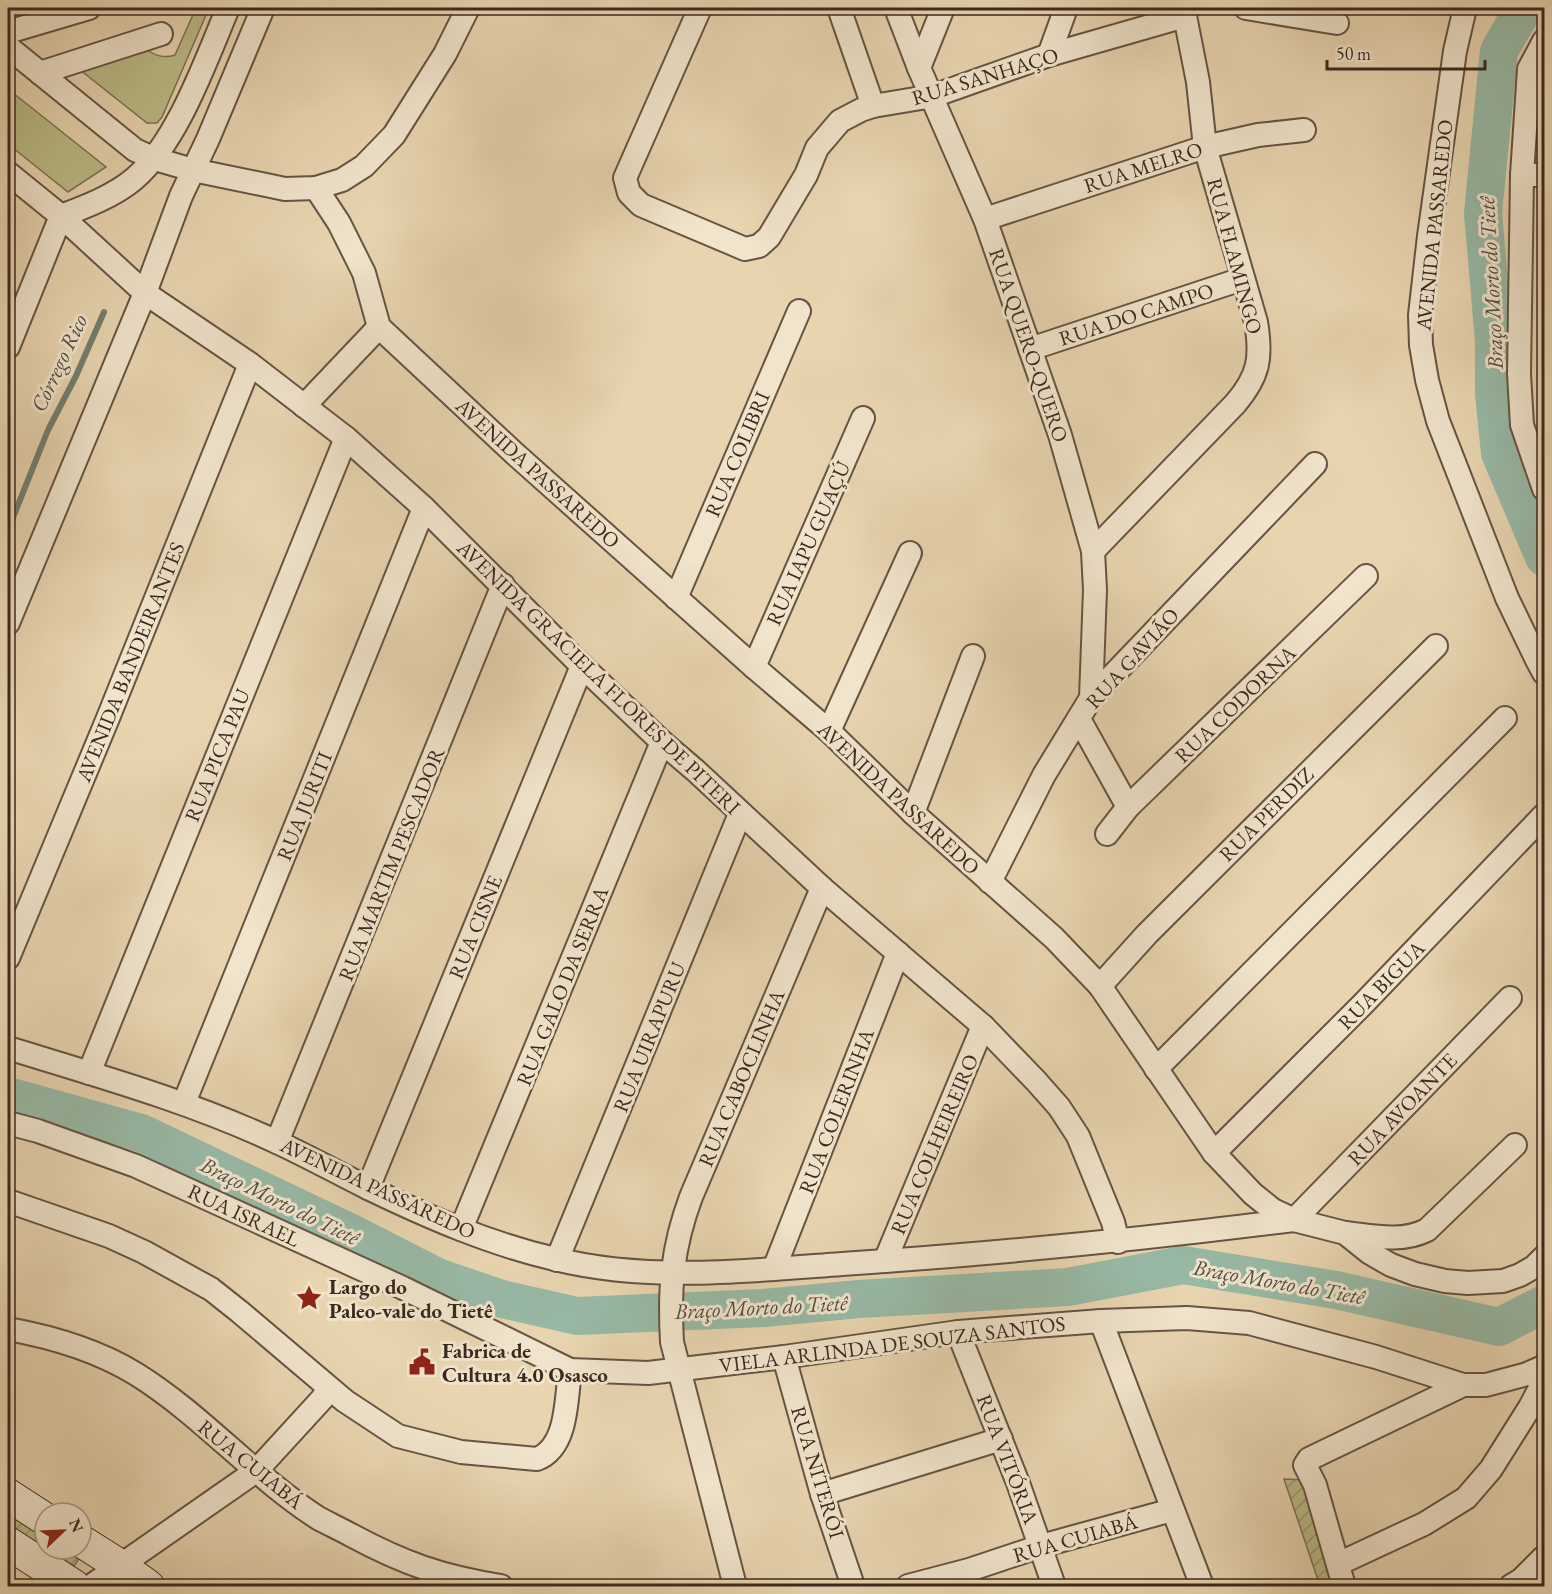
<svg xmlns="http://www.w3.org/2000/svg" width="1552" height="1594" viewBox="0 0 1552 1594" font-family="'EB Garamond',serif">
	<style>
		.grass { fill: #bbbc87; stroke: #7b7254; stroke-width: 1.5 }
		.garden { fill: url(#garden-furrows); stroke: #7b7254; stroke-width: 1.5 }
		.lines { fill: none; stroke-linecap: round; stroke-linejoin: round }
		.stream { stroke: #737f70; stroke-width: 6 }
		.river { stroke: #98b9a6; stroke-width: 38 }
		.street-casing { stroke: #665444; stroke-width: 26 }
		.secondary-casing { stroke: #3b2920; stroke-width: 34 }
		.street { stroke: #f0e4cc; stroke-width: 22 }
		.secondary { stroke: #f0e4cc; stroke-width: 32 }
		.labels { text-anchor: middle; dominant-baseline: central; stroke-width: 6; stroke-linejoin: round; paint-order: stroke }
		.street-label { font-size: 21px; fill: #3b2920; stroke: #f0e4cc }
		.poi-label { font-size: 21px; font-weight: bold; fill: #3b2920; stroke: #f0e4cc; text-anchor: start }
		.water-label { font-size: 22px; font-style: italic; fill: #524d42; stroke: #f0e4cc }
	</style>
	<defs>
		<pattern id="garden-furrows" width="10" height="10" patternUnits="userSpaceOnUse" patternTransform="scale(1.5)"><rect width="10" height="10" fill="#bbbc87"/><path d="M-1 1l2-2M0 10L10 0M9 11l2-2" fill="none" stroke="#99996e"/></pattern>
	</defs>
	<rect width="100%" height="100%" fill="#e8d5b0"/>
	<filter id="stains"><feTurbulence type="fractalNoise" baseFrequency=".00333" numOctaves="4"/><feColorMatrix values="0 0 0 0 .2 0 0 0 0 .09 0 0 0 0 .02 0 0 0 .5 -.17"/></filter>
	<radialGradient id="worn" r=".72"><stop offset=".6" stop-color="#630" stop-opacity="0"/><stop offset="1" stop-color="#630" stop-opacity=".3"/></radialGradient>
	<g class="grass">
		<path d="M196,8h13l-47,109 -5,6h-10l-68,-54 65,-21c10,7 19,11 31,7z"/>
		<polygon points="8,89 106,167 68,192 8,144"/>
	</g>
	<g class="garden">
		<polygon points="1284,1479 1306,1480 1338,1586 1320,1586"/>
		<polygon points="8,1509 45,1532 45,1549 8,1525"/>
		<polygon points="46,1549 74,1549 82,1554 74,1566"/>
	</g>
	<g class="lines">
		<polyline class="stream" points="8,530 48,430 76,376 104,312"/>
		<g class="river">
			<polyline points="1524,8 1499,51 1483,213 1494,341 1494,394 1500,453 1544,557"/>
			<polyline points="8,1096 141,1133 353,1234 437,1277 502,1299 577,1316 764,1308 859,1299 1068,1287 1183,1265 1336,1290 1499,1327 1544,1304"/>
		</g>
		<g class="street-casing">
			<g id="street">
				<polyline points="700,8 625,178 629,193 641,205 745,249 759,246 769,237 806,175 817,148 840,121 861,110 873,106 933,96 1049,55 1185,16"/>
				<polyline points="839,8 873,106"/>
				<polyline points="896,8 919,68 985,219 1060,435 1076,491 1093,551 1095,590 1091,698"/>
				<polyline points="1246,8 1337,23"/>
				<polyline points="1465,8 1455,51 1429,236 1420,315 1421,345 1427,380 1438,421 1507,598 1537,660 1544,673"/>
				<polyline points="8,32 89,8"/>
				<polyline points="1544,41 1529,69 1522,175 1519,374 1522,425 1544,489"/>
				<polyline points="8,47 135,150 155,159 193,170 285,189 316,188 342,180 364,166 394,135 445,54 468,8"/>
				<polyline points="1049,55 1066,8"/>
				<polyline points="919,68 943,8"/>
				<polyline points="40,73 161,34"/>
				<polyline points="8,173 61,216 145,293 250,364 346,438 424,508 582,666 662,742 696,771 822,888 983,1026 1036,1081 1059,1107 1078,1136 1113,1222 1118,1242"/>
				<polyline points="1522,175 1544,175"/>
				<polyline points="316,188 339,223 364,273 379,327 514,453 754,667 829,731 913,813 1054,938 1100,986 1214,1153 1253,1194 1273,1210 1294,1220 1345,1233 1370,1253 1391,1265 1415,1274 1445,1281 1468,1283 1503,1281 1520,1275 1534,1267 1544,1257"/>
				<polyline points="985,219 1205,147 1258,135 1304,130"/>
				<path d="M8,347l53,-131c24,-9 53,-20 73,-37 43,-36 72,-119 94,-171"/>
				<polyline points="1030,349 1242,279"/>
				<polyline points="304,406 379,327"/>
				<path d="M1093,551l142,-147c24,-28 27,-46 21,-82l-51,-175 -7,-65 -13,-66 2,-8"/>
				<polyline points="676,598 799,311"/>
				<polyline points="8,623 145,293 181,196 208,139 263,8"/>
				<polyline points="754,667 863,418"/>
				<polyline points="1079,719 1128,807"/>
				<polyline points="829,731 910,553"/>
				<polyline points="913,813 973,656"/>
				<polyline points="1107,834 1128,807 1366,576"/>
				<polyline points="990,882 1044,775 1091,698 1315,464"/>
				<polyline points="8,958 108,718 250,364"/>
				<polyline points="1100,986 1147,934 1436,646"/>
				<path d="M8,1048c91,28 184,54 271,95 30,14 59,30 89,45 60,29 122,56 187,71 93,23 193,12 287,5 151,-10 301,-25 452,-44"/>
				<polyline points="1156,1069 1505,718"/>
				<polyline points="89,1073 346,438"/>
				<polyline points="184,1103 424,508"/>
				<polyline points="8,1123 38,1131 136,1166 403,1288 570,1370 648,1373 784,1357 958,1332 1101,1321 1187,1318 1249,1323 1376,1357 1463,1385 1486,1385 1527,1374 1543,1367 1539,1390 1530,1407 1491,1469 1466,1498 1424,1524 1338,1564"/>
				<polyline points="277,1142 503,585"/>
				<polyline points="1214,1153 1363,1004 1544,815"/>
				<polyline points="368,1188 582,666"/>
				<path d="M8,1201l101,35 35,16 67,37 29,23 105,89 53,35 63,16 76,7c31,-12 29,-60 33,-89"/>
				<polyline points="1294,1220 1510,998"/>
				<polyline points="461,1229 662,742"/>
				<path d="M1345,1233c28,3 56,10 82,-3l88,-85"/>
				<polyline points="557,1260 740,814"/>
				<polyline points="885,1261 983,1026"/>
				<polyline points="774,1269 898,953"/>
				<polyline points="1101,1321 1202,1586"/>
				<path d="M8,1329c44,8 89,21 128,45 66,41 117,102 182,144 11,6 22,11 33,17 52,28 91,42 150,51"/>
				<polyline points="958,1332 1018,1483 1054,1586"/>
				<polyline points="784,1357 822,1494 853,1586"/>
				<polyline points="822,1494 1001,1439"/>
				<polyline points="91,1586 256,1471 322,1399 329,1388"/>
				<path d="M735,1586l-63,-244c-3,-54 0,-94 19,-145l131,-309"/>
				<polyline points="908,1586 969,1570 1041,1546 1172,1510"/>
				<polyline points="1344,1586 1315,1485 1305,1465 1309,1459 1463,1385"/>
				<polyline points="1511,1586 1521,1580 1544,1557"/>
			</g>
		</g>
		<g class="secondary-casing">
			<g id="secondary">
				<polyline points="8,1495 45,1519"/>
				<polyline points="81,1541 119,1565 148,1586"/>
				<polyline points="8,1543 74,1586"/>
			</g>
		</g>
		<use href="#street" class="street"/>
		<use href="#secondary" class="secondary"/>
	</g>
	<defs>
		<g id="sight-bare" transform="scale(2.07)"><path d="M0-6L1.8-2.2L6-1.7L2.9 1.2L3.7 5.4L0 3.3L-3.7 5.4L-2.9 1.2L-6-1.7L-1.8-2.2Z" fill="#8f2418" stroke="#f0e4cc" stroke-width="2.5" paint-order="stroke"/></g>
		<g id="civic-bare" transform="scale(2.07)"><path d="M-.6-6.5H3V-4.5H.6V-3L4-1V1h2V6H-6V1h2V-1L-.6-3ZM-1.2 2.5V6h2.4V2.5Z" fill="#8f2418" stroke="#f0e4cc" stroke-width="2.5" paint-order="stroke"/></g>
	</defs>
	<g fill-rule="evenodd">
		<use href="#sight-bare" x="309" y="1298"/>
		<use href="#civic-bare" x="422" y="1362"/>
	</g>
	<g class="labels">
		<g class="street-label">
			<text transform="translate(985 76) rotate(-17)">RUA SANHAÇO</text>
			<text transform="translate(1143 167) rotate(-18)">RUA MELRO</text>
			<text transform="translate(1434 225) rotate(-84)">AVENIDA PASSAREDO</text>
			<text transform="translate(1235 256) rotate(75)">RUA FLAMINGO</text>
			<text transform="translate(1136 314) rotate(-18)">RUA DO CAMPO</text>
			<text transform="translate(1029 345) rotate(71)">RUA QUERO-QUERO</text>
			<text transform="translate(737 454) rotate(-67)">RUA COLIBRI</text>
			<text transform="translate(538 473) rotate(42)">AVENIDA PASSAREDO</text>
			<text transform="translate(808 543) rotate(-66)">RUA IAPU GUAÇÚ</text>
			<text transform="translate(1132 658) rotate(-48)">RUA GAVIÃO</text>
			<text transform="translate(130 662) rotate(-68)">AVENIDA BANDEIRANTES</text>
			<text transform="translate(599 677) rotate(44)">AVENIDA GRACIELA FLORES DE PITERI</text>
			<text transform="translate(1235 704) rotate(-44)">RUA CODORNA</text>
			<text transform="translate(217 755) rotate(-68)">RUA PICA PAU</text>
			<text transform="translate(899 798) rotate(43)">AVENIDA PASSAREDO</text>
			<text transform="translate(304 806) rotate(-68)">RUA JURITI</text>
			<text transform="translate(1266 814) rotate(-45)">RUA PERDIZ</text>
			<text transform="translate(391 864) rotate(-68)">RUA MARTIM PESCADOR</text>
			<text transform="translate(475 927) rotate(-68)">RUA CISNE</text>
			<text transform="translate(1381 985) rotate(-46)">RUA BIGUA</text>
			<text transform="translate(562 986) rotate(-68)">RUA GALO DA SERRA</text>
			<text transform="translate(649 1037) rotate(-68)">RUA UIRAPURU</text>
			<text transform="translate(741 1078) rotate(-67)">RUA CABOCLINHA</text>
			<text transform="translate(1402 1109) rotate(-46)">RUA AVOANTE</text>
			<text transform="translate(836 1111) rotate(-69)">RUA COLERINHA</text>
			<text transform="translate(934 1144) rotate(-67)">RUA COLHEIREIRO</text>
			<text transform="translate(378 1188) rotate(25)">AVENIDA PASSAREDO</text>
			<text transform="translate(244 1215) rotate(25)">RUA ISRAEL</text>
			<text transform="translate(892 1344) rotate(-7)">VIELA ARLINDA DE SOUZA SANTOS</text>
			<text transform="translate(1008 1459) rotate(69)">RUA VITÓRIA</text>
			<text transform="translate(251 1464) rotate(39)">RUA CUIABÁ</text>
			<text transform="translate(818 1472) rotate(73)">RUA NITERÓI</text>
			<text transform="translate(1075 1538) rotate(-16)">RUA CUIABÁ</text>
		</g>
		<g class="poi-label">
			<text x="329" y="1286">Largo do<tspan x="329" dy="24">Paleo-vale do Tietê</tspan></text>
			<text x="442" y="1350">Fabrica de<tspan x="442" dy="24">Cultura 4.0 Osasco</tspan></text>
		</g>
		<g class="water-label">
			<text transform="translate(1491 283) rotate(-93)">Braço Morto do Tietê</text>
			<text transform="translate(59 363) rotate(-65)">Córrego Rico</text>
			<text transform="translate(280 1201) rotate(26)">Braço Morto do Tietê</text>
			<text transform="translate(1279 1282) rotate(10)">Braço Morto do Tietê</text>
			<text transform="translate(761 1307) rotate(-3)">Braço Morto do Tietê</text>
		</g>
	</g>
	<rect width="1552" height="1594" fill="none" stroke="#e8d5b0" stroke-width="30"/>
	<rect x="9" y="9" width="1534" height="1576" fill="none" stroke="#3b2920" stroke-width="3"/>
	<rect x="15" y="15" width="1522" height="1564" fill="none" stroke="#3b2920" stroke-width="1.5"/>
	<g transform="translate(63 1531) rotate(67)"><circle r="28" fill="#f0e4cc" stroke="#a89987" stroke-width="1.5"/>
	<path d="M0-4.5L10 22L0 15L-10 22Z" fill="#8f2418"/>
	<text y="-9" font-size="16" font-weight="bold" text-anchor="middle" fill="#3b2920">N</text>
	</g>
	<path d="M1327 60v9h158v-9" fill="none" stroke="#3b2920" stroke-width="3"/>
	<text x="1336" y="60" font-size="18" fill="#3b2920" stroke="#f0e4cc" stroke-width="4.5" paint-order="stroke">50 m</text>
	<rect width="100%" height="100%" filter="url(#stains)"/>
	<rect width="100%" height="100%" fill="url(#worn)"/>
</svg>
